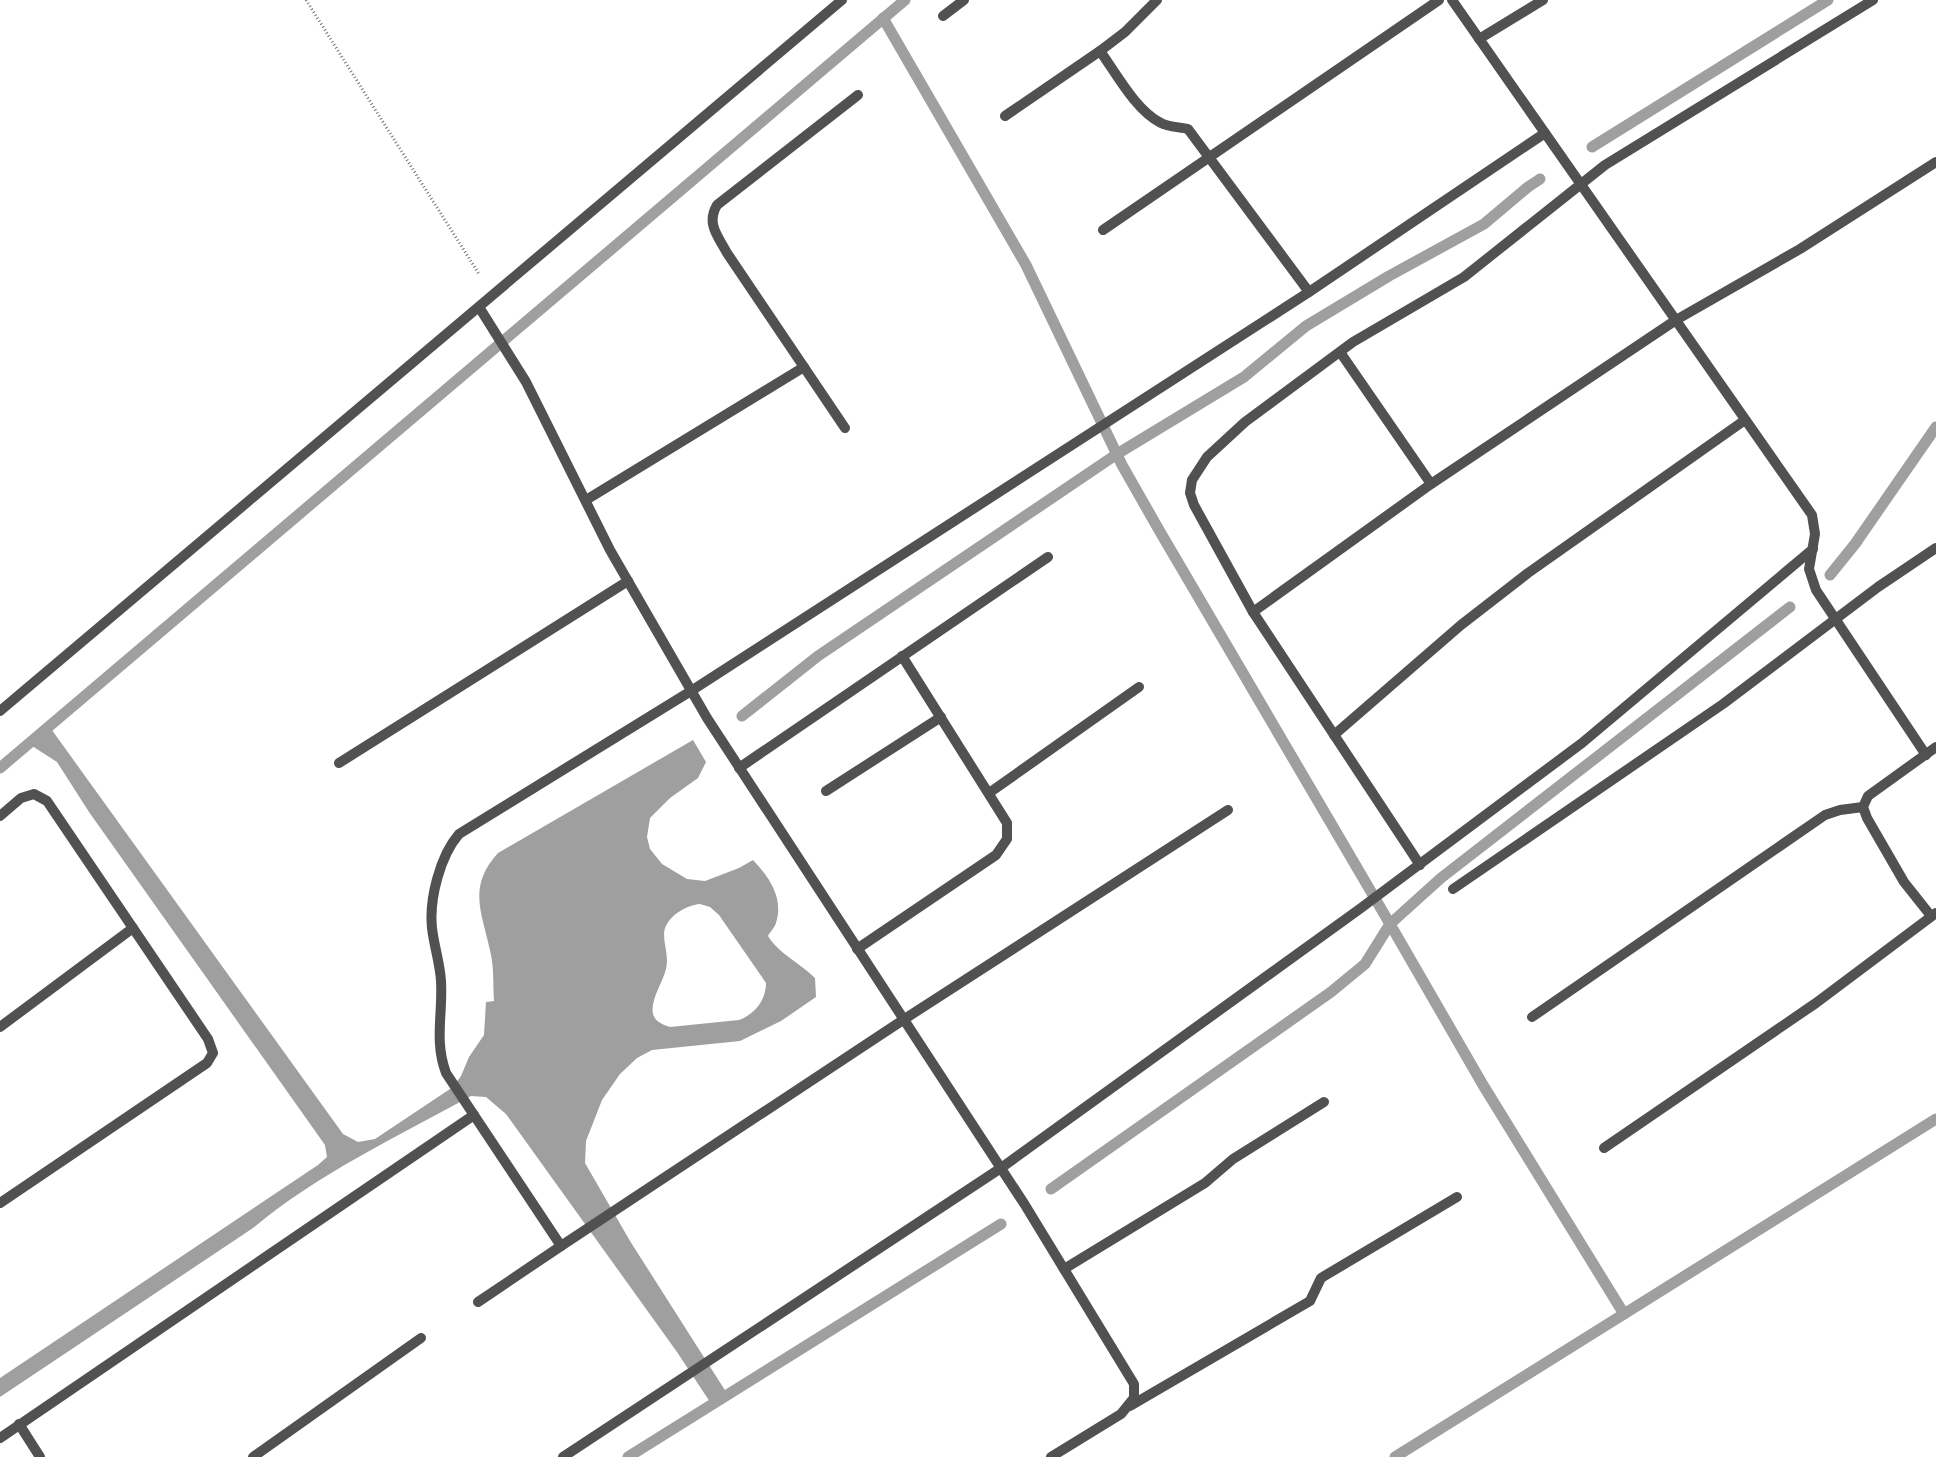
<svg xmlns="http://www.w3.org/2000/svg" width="1936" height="1457" viewBox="0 0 1936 1457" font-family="Signika,sans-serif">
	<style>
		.water { fill: #9f9f9f; fill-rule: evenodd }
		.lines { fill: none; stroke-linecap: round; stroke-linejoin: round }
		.stream { stroke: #9f9f9f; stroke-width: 11 }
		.path { stroke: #737373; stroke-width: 3; stroke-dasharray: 1 2.5; stroke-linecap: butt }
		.service { stroke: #515151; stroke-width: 10 }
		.minor { stroke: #515151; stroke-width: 10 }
	</style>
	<rect width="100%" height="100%" fill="#fff"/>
	<path class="water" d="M49,726l294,408 15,8 17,-3 78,-52 8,-11 8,-19 15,-22 2,-33 8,-1c-1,-15 0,-32 -3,-46 -8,-41 -25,-67 7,-102l195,-113 13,22 -8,16 -28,20 -20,20 -3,19 3,12 12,15 25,15 18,2 34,-13 14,-8c16,17 31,38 23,63 -1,4 -6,9 -8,13 9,16 33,28 47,42l1,19 -35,24 -41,20 -88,9 -15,8 -17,16 -18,26 -16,41 -1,22 45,78 98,154 -16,10 -35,-53 -171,-238 -20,-17 -15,-1c-74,41 -152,77 -218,132l-253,169v-19l318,-213 9,-8 -2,-12 -236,-333 -32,-50 -28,-18zM700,904l10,3 9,8 47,68c0,17 -11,31 -27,37l-69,7c-6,-2 -15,-5 -17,-13 -3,-14 10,-32 13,-45 3,-13 -2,-23 -2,-35 1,-17 22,-29 36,-30z"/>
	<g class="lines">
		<g class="stream">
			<polyline points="883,18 1026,265 1122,465 1159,530 1390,924 1483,1085 1624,1314"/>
			<polyline points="1592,147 1828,0"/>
			<polyline points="1830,575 1855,544 1936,427"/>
			<polyline points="742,716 818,656 1117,454 1244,377 1306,326 1389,276 1484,224 1528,187 1540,179"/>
			<polyline points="0,768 905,0"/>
			<polyline points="1051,1189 1331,992 1365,964 1390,924 1441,878 1790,607"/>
			<polyline points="628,1457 1001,1224"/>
			<polyline points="1395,1457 1936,1119"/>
		</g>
		<polyline class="path" points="306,0 479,274"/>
		<g class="service">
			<polyline points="1452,0 1812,515 1815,534 1809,569 1816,590 1926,755"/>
			<polyline points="943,16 964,0"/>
			<polyline points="1479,39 1543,0"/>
			<path d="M1100,51c16,22 36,60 61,72 7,4 19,4 27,6l121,163"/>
			<polyline points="1005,116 1100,51 1125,32 1157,0"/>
			<polyline points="1103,230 1439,0"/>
			<polyline points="479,307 526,382 610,550 707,718 1025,1205 1134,1384 1134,1398 1121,1414 1051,1457"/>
			<polyline points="1340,352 1431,484"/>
			<path d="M845,428l-118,-175c-9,-17 -21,-29 -10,-48l141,-110"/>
			<polyline points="586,500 804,367"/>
			<polyline points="1253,612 1431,484 1676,320 1800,249 1936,162"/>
			<polyline points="1334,735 1461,625 1528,573 1745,420"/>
			<polyline points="339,763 628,581"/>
			<polyline points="739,768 1048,557"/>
			<polyline points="826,791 941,717"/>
			<polyline points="989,793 1139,687"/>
			<path d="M1228,810l-325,210 -342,226 -115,-173c-12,-32 -3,-59 -5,-92 -1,-18 -7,-35 -9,-53 -3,-29 8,-72 27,-94l232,-143 618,-399 236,-159"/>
			<polyline points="0,816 21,798 34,794 47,801 208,1039 213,1053 207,1063 0,1203"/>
			<polyline points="1420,865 1253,612 1194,505 1190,493 1192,480 1207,457 1245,422 1353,342 1464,277 1605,165 1873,0"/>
			<polyline points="1453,889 1723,704 1878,587 1936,548"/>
			<polyline points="1931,916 1904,882 1867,818 1863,807 1868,796 1936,747"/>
			<polyline points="857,949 996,855 1007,839 1007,823 902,656"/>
			<polyline points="1532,1017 1825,815 1840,810 1863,807"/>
			<polyline points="0,1027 133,928"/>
			<polyline points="1604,1148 1816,1003 1936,913"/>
			<polyline points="1064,1269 1205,1183 1233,1159 1324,1102"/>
			<polyline points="478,1302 561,1246"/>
			<polyline points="1130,1406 1310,1301 1321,1278 1457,1197"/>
			<polyline points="19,1424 40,1457"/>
			<polyline points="0,1438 474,1115"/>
			<polyline points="253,1457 421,1338"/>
			<polyline points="563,1457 1001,1168 1361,908 1582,743 1813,549"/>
		</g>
		<polyline class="minor" points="0,711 842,0"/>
	</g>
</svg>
